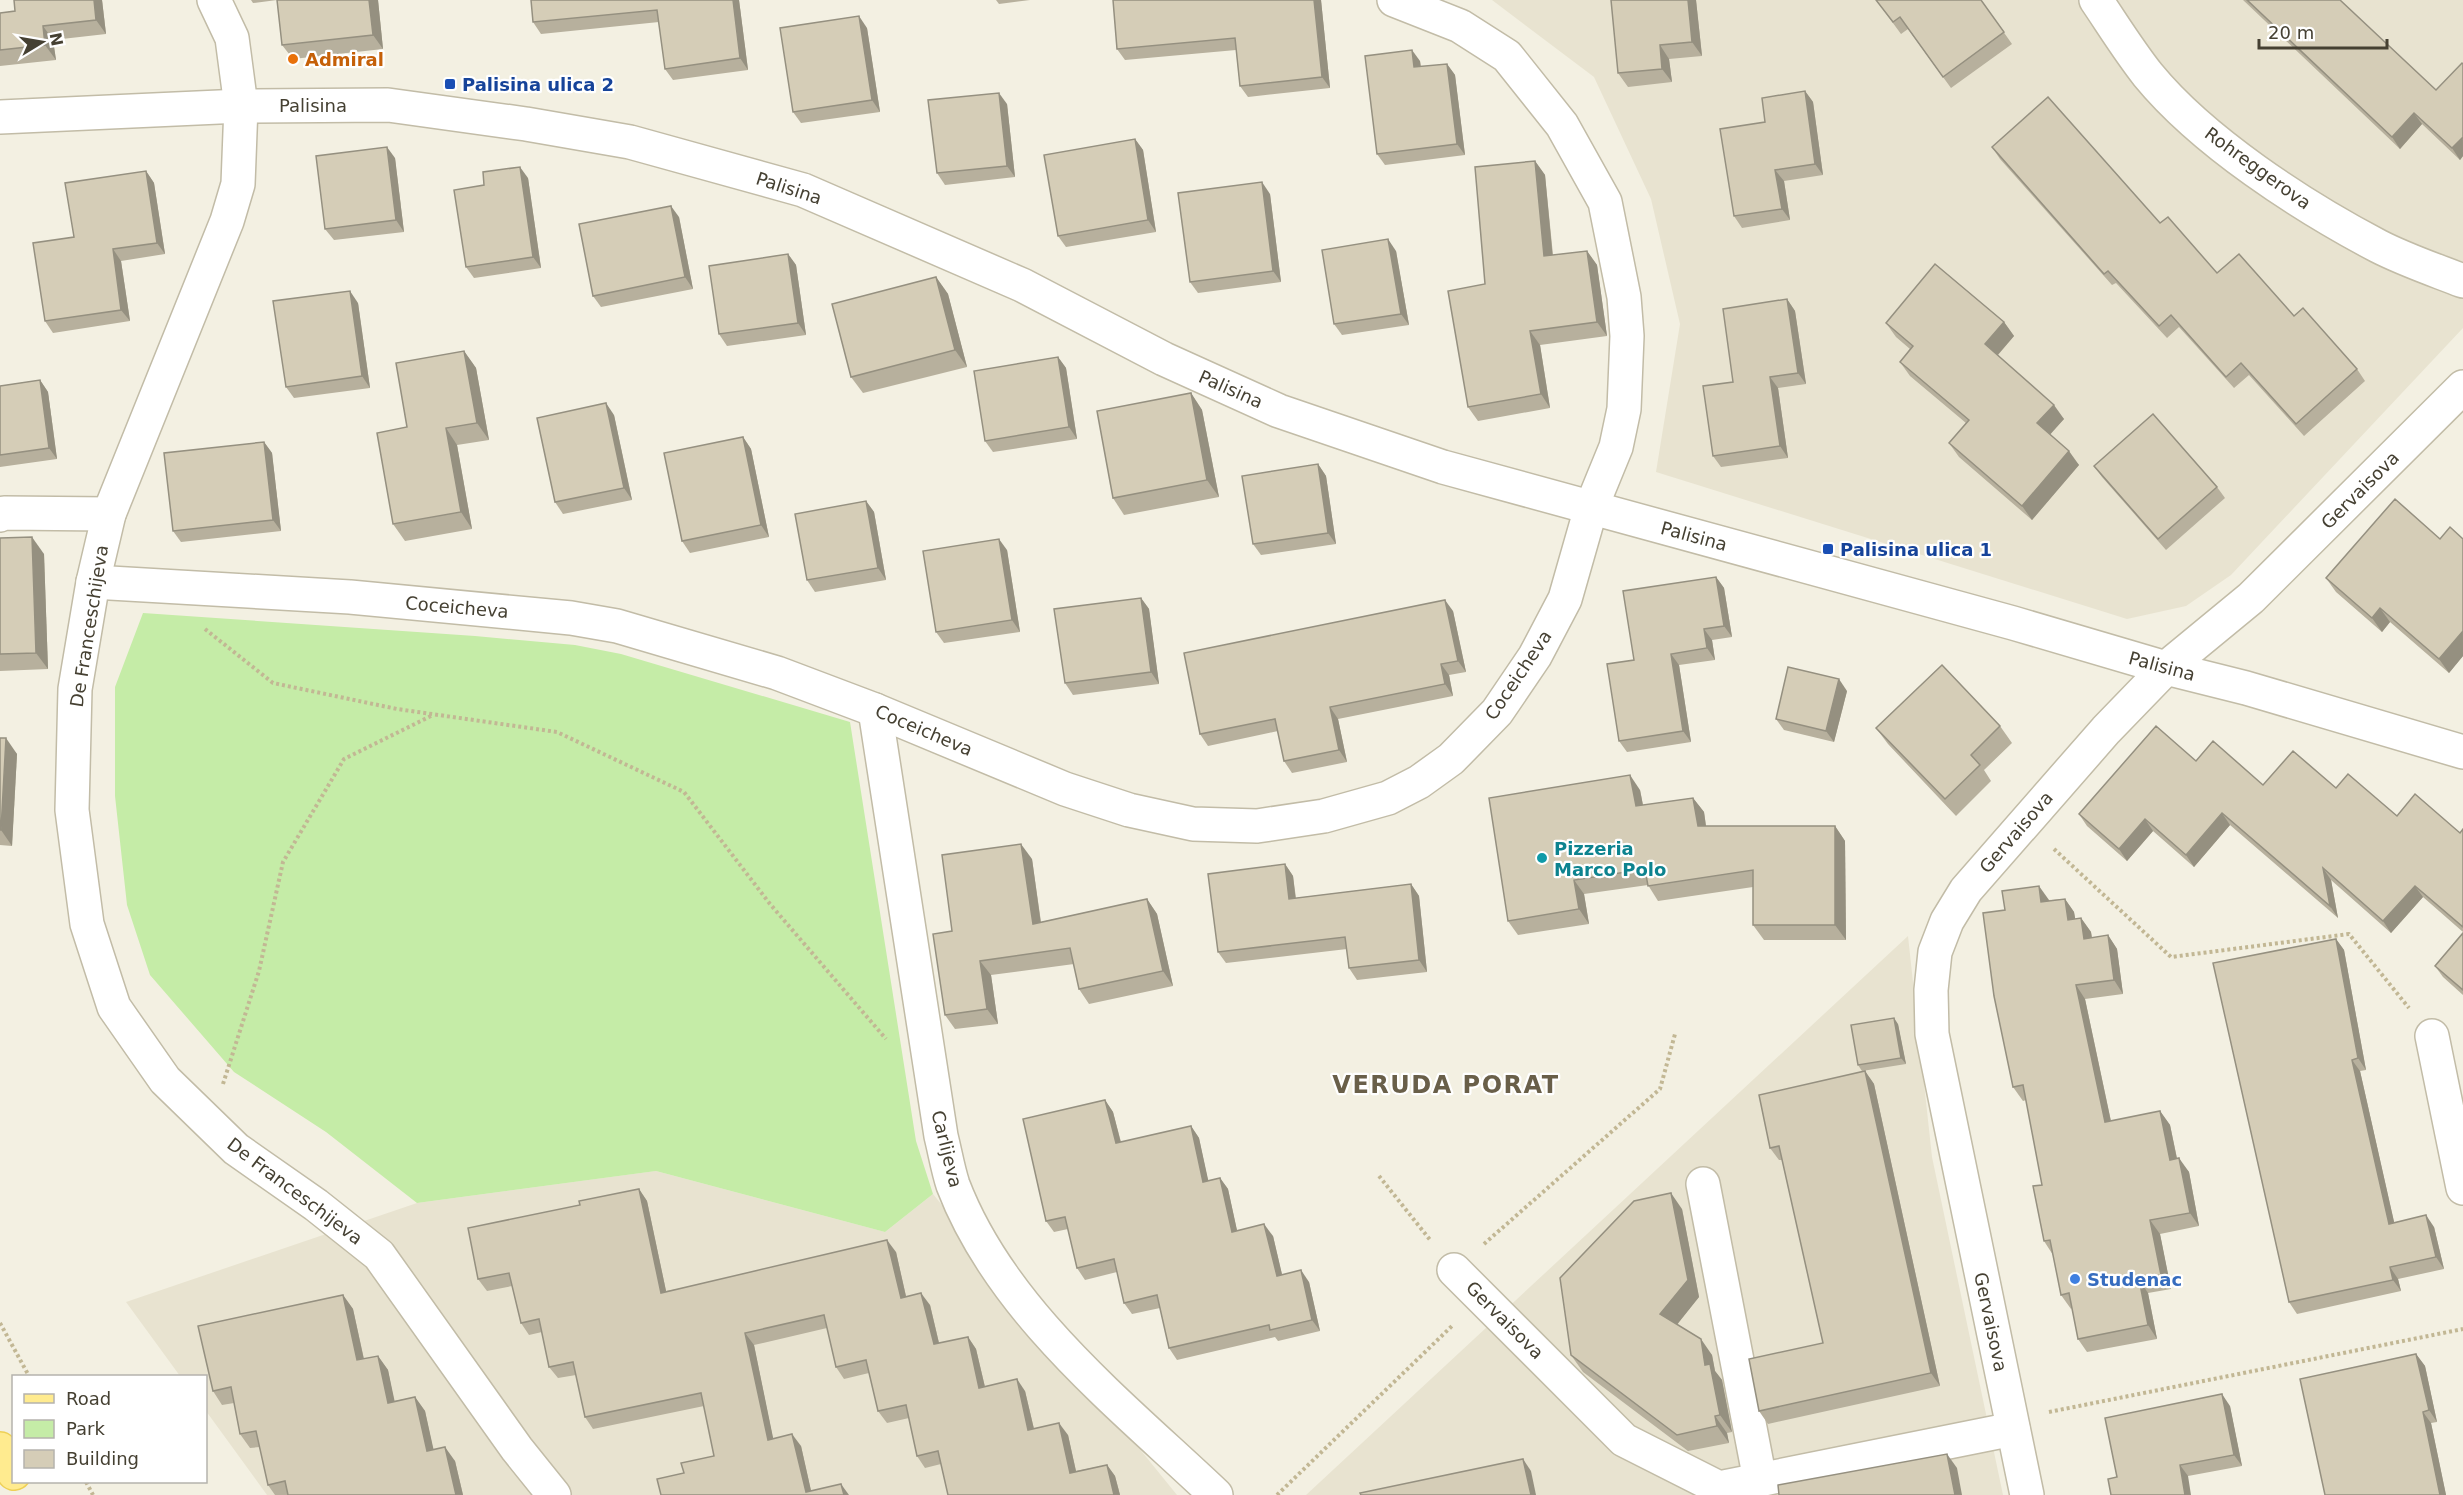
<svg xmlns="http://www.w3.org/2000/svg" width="2463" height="1495" viewBox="0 0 2463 1495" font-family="'DejaVu Sans',sans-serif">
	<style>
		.residential { fill: #e8e3d0 }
		.green { fill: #c5eca7 }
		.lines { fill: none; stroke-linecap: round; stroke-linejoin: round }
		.minor-casing { stroke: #c2bca7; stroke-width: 36 }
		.major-casing { stroke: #eed056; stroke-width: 36 }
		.path { stroke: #c2b794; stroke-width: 4; stroke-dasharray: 3 3; stroke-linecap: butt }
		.minor { stroke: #fff; stroke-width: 33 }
		.major { stroke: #ffeb8f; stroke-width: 33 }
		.wall { fill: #b7b09d }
		.shaded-wall { fill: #959080 }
		.building { fill: #d5cdb7; stroke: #959080; stroke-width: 1.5 }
		.food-dot { fill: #e8710a; stroke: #fff; stroke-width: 2 }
		.transit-dot { fill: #1a4fb4; stroke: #fff; stroke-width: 2 }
		.culture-dot { fill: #0f9aa8; stroke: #fff; stroke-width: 2 }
		.shop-dot { fill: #3f7fe0; stroke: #fff; stroke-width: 2 }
		.labels { text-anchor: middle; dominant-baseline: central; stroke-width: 4.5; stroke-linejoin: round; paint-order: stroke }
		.food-label { font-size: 18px; font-weight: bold; fill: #c56008; stroke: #fff; text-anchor: start }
		.transit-label { font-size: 18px; font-weight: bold; fill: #164399; stroke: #fff; text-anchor: start }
		.street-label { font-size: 18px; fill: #454032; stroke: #fff }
		.culture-label { font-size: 18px; font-weight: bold; fill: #0d838f; stroke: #fff; text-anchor: start }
		.shop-label { font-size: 18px; font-weight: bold; fill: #366cbe; stroke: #fff; text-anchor: start }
		.district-label { font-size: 24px; font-weight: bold; letter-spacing: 1.5px; fill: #695f49; stroke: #fff }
	</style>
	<rect width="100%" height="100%" fill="#f3f0e2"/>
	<g class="residential">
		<polygon points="1492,0 2463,0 2463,328 2231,575 2186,606 2127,619 1656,472 1680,324 1651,199 1594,77"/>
		<polygon points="1908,936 1932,1157 2003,1495 1306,1495"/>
		<polygon points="656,1171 885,1232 933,1194 1177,1495 267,1495 206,1411 206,1376 180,1376 126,1302 417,1203"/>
	</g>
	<polygon class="green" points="143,613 475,636 575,645 621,654 850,722 916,1141 933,1194 885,1232 656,1171 417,1203 326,1132 234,1072 150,975 127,905 115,796 115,687"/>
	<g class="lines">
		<g class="minor-casing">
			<g id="minor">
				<polyline points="214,0 232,38 241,106 238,184 227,221 109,514 93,582 75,689 72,810 87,924 114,1007 165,1080 236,1149 316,1205 379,1255 517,1449 554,1495"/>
				<path d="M2096,0c17,25 33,51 52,75 55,67 154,131 230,171 27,14 57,24 85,35"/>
				<polyline points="0,117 241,106 388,105 526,124 630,142 803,190 1022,285 1164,359 1279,411 1443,467 2013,623 2166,668 2246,688 2463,752"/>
				<polyline points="0,515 4,513 109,514"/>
				<polyline points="93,582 350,597 571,618 617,626 777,673 875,710 1065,789 1129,810 1193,824 1257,826 1324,816 1388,798 1419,782 1451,759 1497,712 1535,656 1565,599 1591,508 1616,447 1624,409 1627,336 1624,297 1605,202 1562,125 1507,56 1460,26 1394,0"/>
				<path d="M875,710l66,426c4,16 7,34 12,49 48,126 167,219 263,310"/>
				<polyline points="2432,1036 2463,1188"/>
				<polyline points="1703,1184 1760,1480"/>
				<polyline points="1454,1270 1624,1440 1719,1488 2013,1429"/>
				<polyline points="2027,1495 1932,1034 1931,990 1935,952 1947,921 1966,890 2106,730 2166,668 2251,598 2463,387"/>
			</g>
		</g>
		<g class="major-casing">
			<polyline id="major" points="0,1449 14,1473"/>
		</g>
		<g class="path">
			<polyline points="205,629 273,683 397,709 557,732 684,792 770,904 886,1039"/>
			<polyline points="2054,849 2171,957 2349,934 2409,1008"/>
			<polyline points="223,1084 259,971 283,862 344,759 433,715"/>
			<polyline points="1379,1176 1431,1241"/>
			<polyline points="1484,1244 1660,1089 1675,1034"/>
			<polyline points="0,1323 29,1376"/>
			<polyline points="2049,1412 2463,1329"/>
			<polyline points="86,1482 93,1495"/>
			<polyline points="1277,1495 1453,1325"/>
		</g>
		<use href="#minor" class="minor"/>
		<use href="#major" class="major"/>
	</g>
	<g class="wall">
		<polygon points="102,0 106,34 53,40 56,60 0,66 0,13"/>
		<polygon points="251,0 378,0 383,49 293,59 282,45 277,0 253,3"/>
		<polygon points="739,0 748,70 673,80 665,69 659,22 541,34 533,22"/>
		<polygon points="996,0 1030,0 999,4"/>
		<polygon points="1113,0 1321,0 1330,88 1248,97 1240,86 1236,50 1125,60 1117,49"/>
		<polygon points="1611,0 1696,0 1702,56 1669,59 1672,82 1628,87 1618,73"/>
		<polygon points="1876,0 1981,0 2012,44 1951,88 1908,29 1901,34"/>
		<polygon points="2243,0 2340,0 2436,90 2463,64 2463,156 2460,160 2422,124 2400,149"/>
		<polygon points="867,28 880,112 801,123 793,112"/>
		<polygon points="1420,61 1421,67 1447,64 1455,75 1465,155 1385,165 1377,154"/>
		<polygon points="1805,91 1813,102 1823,175 1784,181 1790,220 1742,228 1734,216 1765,122"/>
		<polygon points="1007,104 1015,177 945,185 937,173"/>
		<polygon points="1135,139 1143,150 1156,232 1066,247 1058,236"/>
		<polygon points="1992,147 2160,223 2217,273 2294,316 2357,369 2365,381 2304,436 2249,375 2234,388 2179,327 2167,338 2116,283 2112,285 2000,159"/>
		<polygon points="395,158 404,232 334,240 325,229"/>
		<polygon points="1535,161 1545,175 1553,255 1587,251 1597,265 1607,336 1540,345 1550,408 1478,421 1468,407 1485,284"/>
		<polygon points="146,171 154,183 165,254 121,261 130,321 53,333 45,321 74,237"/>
		<polygon points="528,178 541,268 474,278 466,267"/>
		<polygon points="1270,194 1281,282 1198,293 1190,282"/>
		<polygon points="679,217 693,289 601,307 593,296"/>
		<polygon points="1396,251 1409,325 1342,335 1334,324"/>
		<polygon points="788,254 796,265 806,335 727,346 719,334"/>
		<polygon points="936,277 948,294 967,367 863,393 851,377"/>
		<polygon points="1787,299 1795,311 1806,384 1778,388 1788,458 1721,467 1713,456 1733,382"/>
		<polygon points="358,303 370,388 294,398 286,387"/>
		<polygon points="2004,322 2014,336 1998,355 2064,419 2050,434 2079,465 2032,520 1959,457 1949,443 1966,423 1910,376 1900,362 1910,349 1896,337 1886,323"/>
		<polygon points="464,351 476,368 489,440 457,445 472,529 405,541 393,524 407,427"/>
		<polygon points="1058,357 1066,368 1077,439 993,452 985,441"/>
		<polygon points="40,380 48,392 57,459 0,467 0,386"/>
		<polygon points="1191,393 1202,410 1219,497 1124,515 1113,498"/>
		<polygon points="614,415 632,500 563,514 555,502"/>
		<polygon points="743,437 751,449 769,537 690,553 682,541"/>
		<polygon points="264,442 272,453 281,531 181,542 173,531"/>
		<polygon points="1318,464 1326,476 1336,544 1261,555 1253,544"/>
		<polygon points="2094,466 2217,487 2225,498 2166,550 2102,477"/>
		<polygon points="866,501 874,512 886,580 815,592 807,580"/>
		<polygon points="0,538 44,554 48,669 0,671"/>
		<polygon points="2440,539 2463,539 2463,656 2449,673 2390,622 2382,632 2336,592 2326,578"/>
		<polygon points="1007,550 1020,632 944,643 936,632"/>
		<polygon points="1716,577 1724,588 1732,637 1712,640 1715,660 1679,665 1691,742 1627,752 1619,741 1634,660"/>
		<polygon points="1141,598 1149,609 1159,684 1073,695 1065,683"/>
		<polygon points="1453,611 1466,672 1449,675 1453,696 1338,719 1347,762 1292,773 1284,761 1278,731 1208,746 1200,734"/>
		<polygon points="1847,691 1834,742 1784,730 1776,719"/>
		<polygon points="2000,726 2012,743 1984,770 1991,781 1956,816 1888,744 1876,728"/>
		<polygon points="0,738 17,754 12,846 0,845"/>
		<polygon points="2196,761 2263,785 2336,788 2397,816 2460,833 2463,829 2463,932 2423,897 2391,933 2331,880 2338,918 2230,825 2194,867 2153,831 2127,861 2087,826 2079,814"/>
		<polygon points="1640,790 1643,805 1693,798 1704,812 1706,826 1835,826 1845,841 1846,940 1764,940 1753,925 1753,887 1658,901 1648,885 1584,894 1589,924 1518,935 1508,921"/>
		<polygon points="1032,859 1041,922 1147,899 1157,914 1173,986 1089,1004 1079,989 1074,964 991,975 998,1024 955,1029 945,1015 952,931"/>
		<polygon points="1285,864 1293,876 1296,898 1411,884 1419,896 1427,972 1357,980 1349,968 1347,949 1226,963 1218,952"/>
		<polygon points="2065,899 2074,912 2075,919 2081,918 2091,932 2092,938 2108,935 2117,949 2123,994 2085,999 2111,1121 2160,1111 2170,1125 2177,1158 2189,1172 2199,1226 2160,1234 2171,1289 2148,1293 2157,1339 2087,1352 2078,1339 2072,1308 2071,1309 2061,1295 2053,1255 2044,1241 2042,1185 2026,1100 2023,1101 2013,1087 2005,910 2049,900"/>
		<polygon points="2463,933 2463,995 2443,977 2435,966"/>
		<polygon points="2336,939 2344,950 2366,1070 2360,1071 2394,1222 2434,1227 2444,1269 2398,1279 2401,1291 2297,1314 2289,1302"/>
		<polygon points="1898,1024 1906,1064 1862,1071 1858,1065"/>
		<polygon points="1865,1071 1874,1084 1940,1386 1768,1424 1759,1411 1823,1343 1782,1160 1779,1160 1770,1148"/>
		<polygon points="1105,1100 1113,1112 1121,1142 1191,1126 1199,1138 1208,1181 1220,1178 1228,1189 1237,1231 1273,1236 1282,1275 1309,1282 1320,1331 1278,1341 1275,1337 1177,1360 1169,1348 1160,1308 1132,1314 1124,1303 1117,1272 1085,1280 1077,1268 1068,1229 1054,1232 1046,1221"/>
		<polygon points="639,1189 647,1201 666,1291 896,1252 906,1296 930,1305 939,1343 968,1337 976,1349 985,1387 1025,1391 1034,1429 1068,1435 1076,1471 1107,1465 1115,1476 1120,1495 948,1495 941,1464 925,1468 917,1456 909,1418 887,1423 878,1411 869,1373 844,1379 836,1367 827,1328 754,1345 773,1439 801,1446 811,1491 849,1495 661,1495 684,1473 714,1456 704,1406 593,1429 585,1417 576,1375 558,1378 549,1367 542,1332 529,1335 521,1323 512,1286 487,1291 478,1279 580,1205"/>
		<polygon points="1682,1209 1699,1297 1677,1324 1712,1355 1715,1371 1722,1380 1732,1432 1727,1433 1729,1443 1688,1451 1583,1372 1571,1355"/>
		<polygon points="343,1295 353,1309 364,1359 378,1356 388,1370 394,1401 415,1397 425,1411 433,1449 455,1461 463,1495 275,1495 268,1485 260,1447 250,1448 240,1434 234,1403 222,1405 213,1391"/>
		<polygon points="2416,1354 2425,1366 2437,1422 2431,1423 2446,1495 2325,1495"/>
		<polygon points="2230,1406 2242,1466 2188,1476 2117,1477"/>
	</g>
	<g class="shaded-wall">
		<polygon points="94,0 102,0 106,34 96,20"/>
		<polygon points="369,0 378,0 383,49 373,35"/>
		<polygon points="733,0 739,0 748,70 740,58"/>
		<polygon points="1314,0 1321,0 1330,88 1322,77"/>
		<polygon points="1688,0 1696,0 1702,56 1692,42"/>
		<polygon points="859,16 867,28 880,112 872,100"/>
		<polygon points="43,26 53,40 56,60 45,45"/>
		<polygon points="1660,45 1669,59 1672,82 1662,69"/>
		<polygon points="1412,50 1420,61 1422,79 1414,67"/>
		<polygon points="1447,64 1455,75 1465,155 1457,144"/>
		<polygon points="1805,91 1813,102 1823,175 1815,164"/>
		<polygon points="999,93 1007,104 1015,177 1007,166"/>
		<polygon points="2414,113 2422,124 2400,149 2392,137"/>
		<polygon points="2462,138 2463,140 2463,156 2460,160 2452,148"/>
		<polygon points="1135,139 1143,150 1156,232 1148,220"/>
		<polygon points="387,147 395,158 404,232 396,220"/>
		<polygon points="1535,161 1545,175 1554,271 1544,256"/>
		<polygon points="520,167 528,178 541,268 533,257"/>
		<polygon points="1775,170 1784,181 1790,220 1782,209"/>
		<polygon points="146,171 154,183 165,254 157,243"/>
		<polygon points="1262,182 1270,194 1281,282 1273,271"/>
		<polygon points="671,206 679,217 693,289 685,277"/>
		<polygon points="1388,239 1396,251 1409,325 1401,314"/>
		<polygon points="113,249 121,261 130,321 121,310"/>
		<polygon points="1587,251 1597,265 1607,336 1597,322"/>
		<polygon points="788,254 796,265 806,335 798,323"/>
		<polygon points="936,277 948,294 967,367 955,350"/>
		<polygon points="350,291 358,303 370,388 362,376"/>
		<polygon points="1787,299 1795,311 1806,384 1798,373"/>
		<polygon points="2004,322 2014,336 1995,358 1985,344"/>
		<polygon points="1530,331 1540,345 1550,408 1541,394"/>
		<polygon points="464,351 476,368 489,440 477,423"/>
		<polygon points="1058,357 1066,368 1077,439 1069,427"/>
		<polygon points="1770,377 1778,388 1788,458 1780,446"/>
		<polygon points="40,380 48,392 57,459 49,448"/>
		<polygon points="1191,393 1202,410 1219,497 1207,480"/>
		<polygon points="606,403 614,415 632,500 624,488"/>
		<polygon points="2054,405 2064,419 2047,438 2037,423"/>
		<polygon points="446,428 457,445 472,529 461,512"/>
		<polygon points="743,437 751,449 769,537 761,525"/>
		<polygon points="264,442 272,453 281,531 273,520"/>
		<polygon points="2069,451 2079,465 2032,520 2022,506"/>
		<polygon points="1318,464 1326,476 1336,544 1328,533"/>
		<polygon points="866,501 874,512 886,580 878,568"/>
		<polygon points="32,537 44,554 48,669 36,653"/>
		<polygon points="999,539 1007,550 1020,632 1012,620"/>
		<polygon points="1716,577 1724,588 1732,637 1724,626"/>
		<polygon points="1141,598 1149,609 1159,684 1151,672"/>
		<polygon points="1445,600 1453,611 1466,672 1458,661"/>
		<polygon points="2380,608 2390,622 2382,632 2372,618"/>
		<polygon points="1704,629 1712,640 1715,660 1707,648"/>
		<polygon points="2463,631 2463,656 2449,673 2439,659"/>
		<polygon points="1671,654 1679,665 1691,742 1683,731"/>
		<polygon points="1441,664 1449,675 1453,696 1445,684"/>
		<polygon points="1839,679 1847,691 1834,742 1826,731"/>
		<polygon points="1330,707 1338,719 1347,762 1339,750"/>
		<polygon points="6,738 17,754 12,846 1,830"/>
		<polygon points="1630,775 1640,790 1646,821 1636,806"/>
		<polygon points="1693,798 1704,812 1708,841 1698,826"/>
		<polygon points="2222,813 2230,825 2194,867 2186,855"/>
		<polygon points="2145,819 2153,831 2127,861 2119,849"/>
		<polygon points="1835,826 1845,841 1846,940 1835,925"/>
		<polygon points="1021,844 1032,859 1043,939 1033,924"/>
		<polygon points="1285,864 1293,876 1297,911 1289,899"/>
		<polygon points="2323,868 2331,880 2338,918 2330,906"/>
		<polygon points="1574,880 1584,894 1589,924 1579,909"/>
		<polygon points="1411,884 1419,896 1427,972 1419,960"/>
		<polygon points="2039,886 2049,900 2051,916 2041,902"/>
		<polygon points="2415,886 2423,897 2391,933 2383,921"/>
		<polygon points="1147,899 1157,914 1173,986 1163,971"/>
		<polygon points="2065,899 2074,912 2078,934 2068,920"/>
		<polygon points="2081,918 2091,932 2094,953 2084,939"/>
		<polygon points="2108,935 2117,949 2123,994 2114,980"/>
		<polygon points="2336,939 2344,950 2366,1070 2358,1058"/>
		<polygon points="980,961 991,975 998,1024 987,1009"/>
		<polygon points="2076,985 2085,999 2114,1136 2105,1122"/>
		<polygon points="1894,1018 1898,1024 1906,1064 1901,1058"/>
		<polygon points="2352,1060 2360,1071 2397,1235 2389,1224"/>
		<polygon points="1865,1071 1874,1084 1940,1386 1931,1373"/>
		<polygon points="1105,1100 1113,1112 1124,1155 1116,1143"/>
		<polygon points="2160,1111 2170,1125 2180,1174 2170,1160"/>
		<polygon points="1191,1126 1199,1138 1211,1193 1203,1182"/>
		<polygon points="2179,1158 2189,1172 2199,1226 2190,1213"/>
		<polygon points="1220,1178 1228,1189 1240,1244 1232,1232"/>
		<polygon points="639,1189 647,1201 669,1305 661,1293"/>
		<polygon points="1671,1193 1682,1209 1699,1297 1672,1331 1660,1314"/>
		<polygon points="2426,1215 2434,1227 2444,1269 2436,1257"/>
		<polygon points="2150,1220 2160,1234 2171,1289 2161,1275"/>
		<polygon points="1264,1224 1273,1236 1285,1287 1277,1276"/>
		<polygon points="887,1240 896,1252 909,1310 901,1298"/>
		<polygon points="2390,1267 2398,1279 2401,1291 2393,1280"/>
		<polygon points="1301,1270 1309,1282 1320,1331 1312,1320"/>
		<polygon points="2139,1279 2148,1293 2157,1339 2148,1325"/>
		<polygon points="921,1293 930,1305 942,1356 934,1344"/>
		<polygon points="343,1295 353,1309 367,1374 357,1360"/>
		<polygon points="745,1333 754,1345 776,1452 768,1440"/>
		<polygon points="968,1337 976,1349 988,1400 979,1388"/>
		<polygon points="1701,1339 1712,1355 1715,1371 1722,1380 1732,1432 1720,1415 1705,1365"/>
		<polygon points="2416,1354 2425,1366 2437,1422 2429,1410"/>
		<polygon points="378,1356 388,1370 398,1417 388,1403"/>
		<polygon points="1017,1379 1025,1391 1037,1442 1028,1430"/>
		<polygon points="2222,1394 2230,1406 2242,1466 2234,1455"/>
		<polygon points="415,1397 425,1411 437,1465 427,1451"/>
		<polygon points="2423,1412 2431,1423 2446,1495 2440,1495"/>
		<polygon points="1715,1416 1727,1433 1729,1443 1717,1426"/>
		<polygon points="1059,1423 1068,1435 1079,1485 1070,1473"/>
		<polygon points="792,1434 801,1446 812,1495 806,1492"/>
		<polygon points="445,1447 455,1461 463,1495 456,1495"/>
		<polygon points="1947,1454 1957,1468 1962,1495 1955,1495"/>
		<polygon points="1523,1459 1531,1471 1536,1495 1531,1495"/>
		<polygon points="1107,1465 1115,1476 1120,1495 1114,1495"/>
		<polygon points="2180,1465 2188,1476 2191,1495 2185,1495"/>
		<polygon points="841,1484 849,1495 844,1495"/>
	</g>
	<g class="building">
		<polygon points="14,0 94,0 96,20 43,26 45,45 0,50 0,13 15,11"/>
		<polygon points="277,0 369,0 373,35 282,45"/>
		<polygon points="531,0 733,0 740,58 665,69 657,10 533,22"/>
		<polygon points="1113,0 1314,0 1322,77 1240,86 1235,38 1117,49"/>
		<polygon points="1611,0 1688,0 1692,42 1660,45 1662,69 1618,73"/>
		<polygon points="1876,0 1981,0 2004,32 1943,77 1900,17 1893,22"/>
		<polygon points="2247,0 2340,0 2436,90 2462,63 2463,64 2463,139 2462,138 2452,148 2414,113 2392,137"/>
		<polygon points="859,16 872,100 793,112 780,28"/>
		<polygon points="1412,50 1414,67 1447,64 1457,144 1377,154 1365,56"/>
		<polygon points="1805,91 1815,164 1775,170 1782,209 1734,216 1720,129 1765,122 1762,98"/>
		<polygon points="999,93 1007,166 937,173 928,100"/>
		<polygon points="2048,97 2160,223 2168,217 2217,273 2239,254 2294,316 2303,308 2357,369 2296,424 2241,363 2226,377 2171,315 2159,326 2108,271 2104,274 1992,147"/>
		<polygon points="1135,139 1148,220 1058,236 1044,155"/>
		<polygon points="387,147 396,220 325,229 316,156"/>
		<polygon points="1535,161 1544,256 1587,251 1597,322 1530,331 1541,394 1468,407 1448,291 1485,284 1475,167"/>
		<polygon points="520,167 533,257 466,267 454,190 484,185 483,172"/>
		<polygon points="146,171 157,243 113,249 121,310 45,321 33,243 74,237 65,183"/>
		<polygon points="1262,182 1273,271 1190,282 1178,193"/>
		<polygon points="671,206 685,277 593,296 579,224"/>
		<polygon points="1388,239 1401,314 1334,324 1322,250"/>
		<polygon points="788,254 798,323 719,334 709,266"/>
		<polygon points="1935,264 2004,322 1985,344 2054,405 2037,423 2069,451 2022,506 1949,443 1969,420 1900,362 1913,346 1886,323"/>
		<polygon points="936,277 955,350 851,377 832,304"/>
		<polygon points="350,291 362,376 286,387 273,301"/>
		<polygon points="1787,299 1798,373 1770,377 1780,446 1713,456 1703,386 1733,382 1723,309"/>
		<polygon points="464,351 477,423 446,428 461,512 393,524 377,433 407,427 396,363"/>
		<polygon points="1058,357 1069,427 985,441 974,371"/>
		<polygon points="40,380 49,448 0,455 0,386"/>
		<polygon points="1191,393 1207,480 1113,498 1097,411"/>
		<polygon points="606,403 624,488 555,502 537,418"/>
		<polygon points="2153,414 2217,487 2158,539 2094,466"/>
		<polygon points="743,437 761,525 682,541 664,453"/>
		<polygon points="264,442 273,520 173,531 164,453"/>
		<polygon points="1318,464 1328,533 1253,544 1242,476"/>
		<polygon points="2395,499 2440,539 2450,527 2463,539 2463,631 2439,659 2380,608 2372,618 2326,578"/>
		<polygon points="866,501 878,568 807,580 795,514"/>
		<polygon points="32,537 36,653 0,654 0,538"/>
		<polygon points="999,539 1012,620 936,632 923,551"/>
		<polygon points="1716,577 1724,626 1704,629 1707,648 1671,654 1683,731 1619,741 1607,664 1634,660 1623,591"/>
		<polygon points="1141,598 1151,672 1065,683 1054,609"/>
		<polygon points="1445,600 1458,661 1441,664 1445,684 1330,707 1339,750 1284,761 1275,719 1200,734 1184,653"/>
		<polygon points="1942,665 2000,726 1971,755 1980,765 1945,799 1876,728"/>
		<polygon points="1788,667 1839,679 1826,731 1776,719"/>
		<polygon points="2156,726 2196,761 2213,741 2263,785 2293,751 2336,788 2348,774 2397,816 2415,794 2460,833 2463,829 2463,927 2415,886 2383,921 2323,868 2330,906 2222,813 2186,855 2145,819 2119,849 2079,814"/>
		<polygon points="0,738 6,738 1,830 0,830"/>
		<polygon points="1630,775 1636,806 1693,798 1698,826 1835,826 1835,925 1753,925 1753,870 1648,886 1645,869 1574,880 1579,909 1508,921 1489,798"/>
		<polygon points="1021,844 1033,924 1147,899 1163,971 1079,989 1070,948 980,961 987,1009 945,1015 933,934 952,931 942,855"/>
		<polygon points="1285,864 1289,899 1411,884 1419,960 1349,968 1345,937 1218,952 1208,874"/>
		<polygon points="2039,886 2041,902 2065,899 2068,920 2081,918 2084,939 2108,935 2114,980 2076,985 2105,1122 2160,1111 2170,1160 2179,1158 2190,1213 2150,1220 2161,1275 2139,1279 2148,1325 2078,1339 2069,1293 2061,1295 2050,1240 2044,1241 2033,1186 2042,1185 2023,1085 2013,1087 1994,996 1983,913 2005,910 2002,891"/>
		<polygon points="2463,933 2463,990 2435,966"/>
		<polygon points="2336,939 2358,1058 2352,1060 2389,1224 2426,1215 2436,1257 2390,1267 2393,1280 2289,1302 2213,963"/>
		<polygon points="1894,1018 1901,1058 1858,1065 1851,1025"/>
		<polygon points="1865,1071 1931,1373 1759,1411 1749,1359 1823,1343 1779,1146 1770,1148 1759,1095"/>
		<polygon points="1105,1100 1116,1143 1191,1126 1203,1182 1220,1178 1232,1232 1264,1224 1277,1276 1301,1270 1312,1320 1270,1330 1269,1325 1169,1348 1157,1295 1124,1303 1114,1259 1077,1268 1065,1217 1046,1221 1023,1119"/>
		<polygon points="639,1189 661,1293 887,1240 901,1298 921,1293 934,1344 968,1337 979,1388 1017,1379 1028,1430 1059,1423 1070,1473 1107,1465 1114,1495 948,1495 938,1451 917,1456 906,1405 878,1411 866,1360 836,1367 824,1315 745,1333 768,1440 792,1434 806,1492 841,1484 844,1495 661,1495 657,1479 684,1473 681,1463 714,1456 701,1393 585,1417 573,1362 549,1367 539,1319 521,1323 509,1273 478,1279 468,1228 580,1205 579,1201"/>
		<polygon points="1671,1193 1688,1280 1660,1314 1701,1339 1705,1365 1710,1364 1720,1415 1715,1416 1717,1426 1677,1435 1571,1355 1560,1278 1634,1201"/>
		<polygon points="343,1295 357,1360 378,1356 388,1403 415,1397 427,1451 445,1447 456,1495 288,1495 285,1481 268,1485 256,1431 240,1434 231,1387 213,1391 198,1326"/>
		<polygon points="2416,1354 2429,1410 2423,1412 2440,1495 2325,1495 2300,1379"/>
		<polygon points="2222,1394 2234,1455 2180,1465 2185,1495 2111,1495 2108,1479 2117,1477 2105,1418"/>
		<polygon points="1947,1454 1955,1495 1779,1495 1778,1485"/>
		<polygon points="1523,1459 1531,1495 1361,1495 1360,1493"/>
	</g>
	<circle class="food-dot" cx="293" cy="59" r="6"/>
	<g class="transit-dot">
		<rect x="444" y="78" width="12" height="12" rx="3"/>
		<rect x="1822" y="543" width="12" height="12" rx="3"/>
	</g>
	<circle class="culture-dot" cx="1542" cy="858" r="6"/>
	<circle class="shop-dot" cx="2075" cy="1279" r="6"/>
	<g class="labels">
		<g class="food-label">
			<text x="305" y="59">Admiral</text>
		</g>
		<g class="transit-label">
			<text x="462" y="84">Palisina ulica 2</text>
			<text x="1840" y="549">Palisina ulica 1</text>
		</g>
		<g class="street-label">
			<text x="313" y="105">Palisina</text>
			<text transform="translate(2258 168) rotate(36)">Rohreggerova</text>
			<text transform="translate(789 188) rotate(18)">Palisina</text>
			<text transform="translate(1231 389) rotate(24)">Palisina</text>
			<text transform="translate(2360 490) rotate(-45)">Gervaisova</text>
			<text transform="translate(1694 536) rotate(15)">Palisina</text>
			<text transform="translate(457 607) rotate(5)">Coceicheva</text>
			<text transform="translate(89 626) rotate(-81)">De Franceschijeva</text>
			<text transform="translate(2162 666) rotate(15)">Palisina</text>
			<text transform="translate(1518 675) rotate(-56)">Coceicheva</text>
			<text transform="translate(924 730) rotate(23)">Coceicheva</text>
			<text transform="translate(2016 832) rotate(-49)">Gervaisova</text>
			<text transform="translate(947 1149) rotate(76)">Carlijeva</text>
			<text transform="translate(295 1191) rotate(37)">De Franceschijeva</text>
			<text transform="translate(1505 1320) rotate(45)">Gervaisova</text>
			<text transform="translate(1991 1322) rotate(78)">Gervaisova</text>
		</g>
		<g class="culture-label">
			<text x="1554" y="848">Pizzeria<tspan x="1554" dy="21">Marco Polo</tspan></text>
		</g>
		<g class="shop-label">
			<text x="2087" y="1279">Studenac</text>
		</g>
		<g class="district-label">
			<text x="1446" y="1085">VERUDA PORAT</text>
		</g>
	</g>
	<rect x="12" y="1375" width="195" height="108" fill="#ffffff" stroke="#b5b3ad" stroke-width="1.5"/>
	<rect x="24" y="1394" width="30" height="9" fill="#ffeb8f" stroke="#b5b3ad" stroke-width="1.5"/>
	<text x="66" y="1405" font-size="18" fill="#454032">Road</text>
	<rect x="24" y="1420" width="30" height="18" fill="#c5eca7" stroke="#b5b3ad" stroke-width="1.5"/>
	<text x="66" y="1435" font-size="18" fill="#454032">Park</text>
	<rect x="24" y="1450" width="30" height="18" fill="#d5cdb7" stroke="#b5b3ad" stroke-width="1.5"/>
	<text x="66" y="1465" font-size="18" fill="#454032">Building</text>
	<g transform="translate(42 42) rotate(79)" stroke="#ffffff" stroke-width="4.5" paint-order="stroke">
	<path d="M0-4.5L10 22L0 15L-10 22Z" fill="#454032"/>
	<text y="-9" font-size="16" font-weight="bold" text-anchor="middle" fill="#454032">N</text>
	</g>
	<path d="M2259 39v9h128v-9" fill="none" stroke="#454032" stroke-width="3"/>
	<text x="2268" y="39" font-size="18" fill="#454032" stroke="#ffffff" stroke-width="4.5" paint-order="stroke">20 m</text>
</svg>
